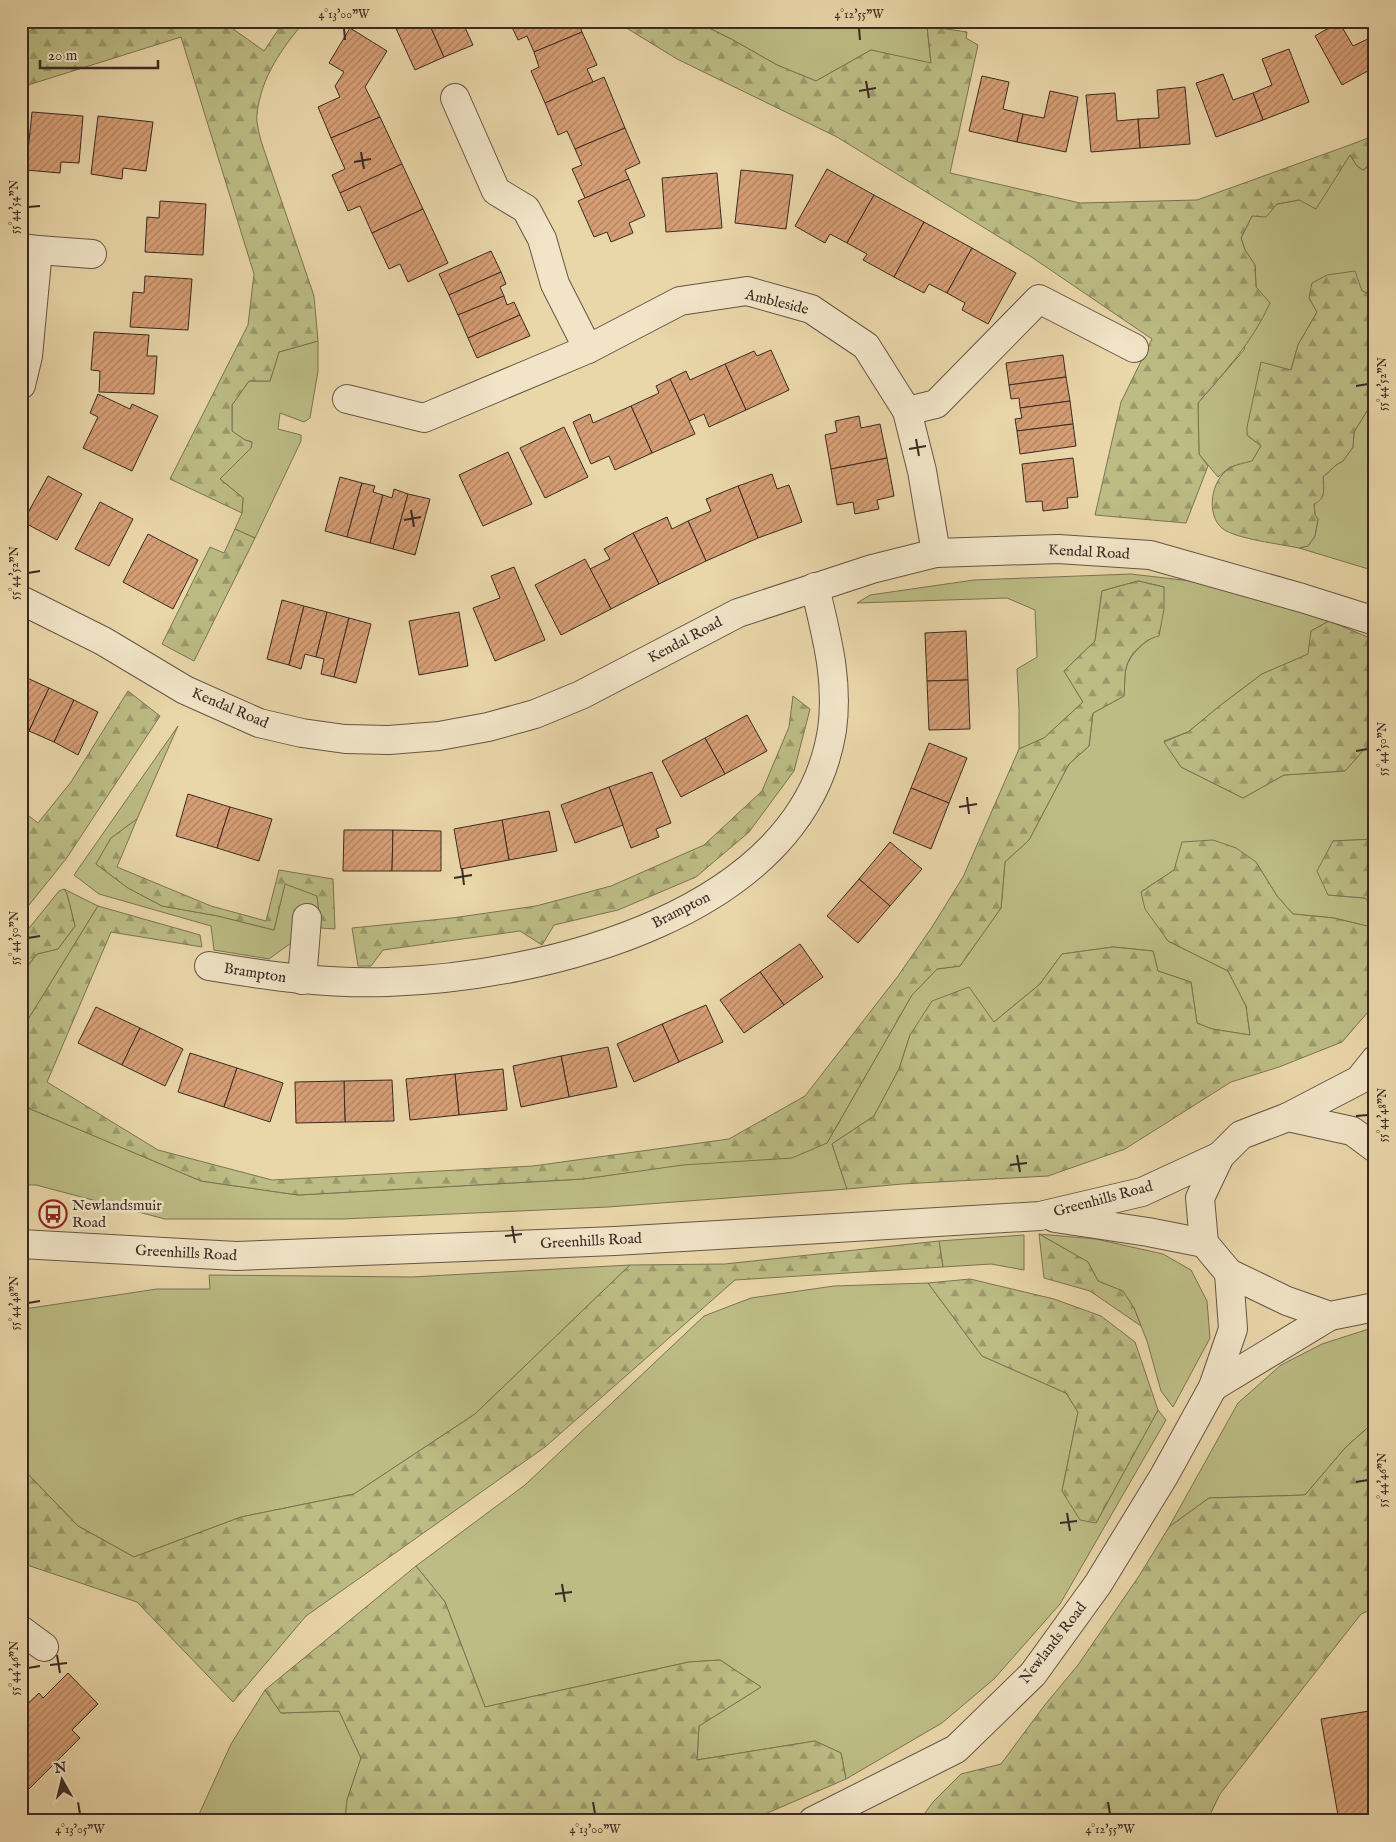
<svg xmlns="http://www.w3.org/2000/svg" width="1396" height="1842" viewBox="0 0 1396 1842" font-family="'IM FELL English',serif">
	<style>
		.green { fill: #bcbc84; stroke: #7b7354 }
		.forest { fill: url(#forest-firs); stroke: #7b7354 }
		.building { fill: url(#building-hatch); stroke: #3a2a24 }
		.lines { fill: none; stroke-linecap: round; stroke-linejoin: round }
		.minor-casing { stroke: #665545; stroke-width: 30 }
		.minor { stroke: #f1e4c7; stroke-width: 28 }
		.ticks { fill: none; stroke: #3a2a24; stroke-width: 2 }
		.labels { text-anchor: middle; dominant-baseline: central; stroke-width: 5; stroke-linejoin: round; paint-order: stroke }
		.street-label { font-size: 15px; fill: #3a2a24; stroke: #f1e4c7 }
		.poi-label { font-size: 15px; fill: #3a2a24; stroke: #f1e4c7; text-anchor: start }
		.neatline { fill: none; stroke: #3a2a24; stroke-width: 2 }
		.ticks-label { font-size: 12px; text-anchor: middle; fill: #3a2a24 }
	</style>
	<defs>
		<pattern id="forest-firs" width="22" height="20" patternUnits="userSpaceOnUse" patternTransform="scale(1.25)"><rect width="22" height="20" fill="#bcbc84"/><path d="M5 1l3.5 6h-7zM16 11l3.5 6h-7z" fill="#9a996c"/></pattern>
		<pattern id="building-hatch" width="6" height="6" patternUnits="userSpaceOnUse" patternTransform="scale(1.25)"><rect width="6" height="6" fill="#d69e75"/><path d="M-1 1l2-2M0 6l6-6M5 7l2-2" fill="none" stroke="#af8160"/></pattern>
	</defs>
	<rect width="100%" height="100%" fill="#e9d6a9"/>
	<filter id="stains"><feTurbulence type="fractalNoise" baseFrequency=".004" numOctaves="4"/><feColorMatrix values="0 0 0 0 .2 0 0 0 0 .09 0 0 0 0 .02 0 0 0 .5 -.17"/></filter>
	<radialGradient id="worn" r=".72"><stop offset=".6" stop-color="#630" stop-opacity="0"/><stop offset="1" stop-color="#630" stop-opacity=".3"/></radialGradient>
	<g class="green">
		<polygon points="695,21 897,21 927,26 931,64 871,50 816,81 777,65 733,40"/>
		<polygon points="1350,155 1357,166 1363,170 1375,162 1375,296 1362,291 1309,298 1317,312 1298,345 1291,371 1261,363 1247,435 1261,446 1252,462 1230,467 1218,477 1199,454 1198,403 1244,350 1256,287 1255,265 1245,250 1241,238 1252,216 1277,204 1299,200"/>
		<polygon points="318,341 318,371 310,418 304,422 280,413 278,429 301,435 301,441 255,538 235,529 242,513 243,498 219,478 251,448 252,442 245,440 232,431 232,405 249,381 270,381 279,352"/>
		<polygon points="1375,398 1375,571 1299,548 1308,546 1315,536 1318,519 1315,515 1314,503 1323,496 1323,477 1336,465 1343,461 1353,447 1354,432"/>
		<path d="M1131,574l60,7 85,21 53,19 -18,10 -2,23 -47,20 -40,30 -34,28 -24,9 17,26 62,31 41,-23 61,-4 30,-34v102l-42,2 -5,54 37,3 10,11v25l-8,-8 -33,-8 -41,-4 -16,-18 -21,-34 -82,8 -33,22 27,49 60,30 18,35 4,29 -38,-6 -15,-6 -6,-41 -33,-11 -5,-20 -40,-4 -51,7 -22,30 -46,38 -84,13 -11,34 -25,47 -42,28 15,45 -239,18 -266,12h-177l-129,-34h-15v-80l180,76 97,14 285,-16 244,-36 85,-148 25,-26 23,-3 41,-58 4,-46 24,-22 40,-76 20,-18 4,-33 31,-17c1,-9 0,-19 2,-28 4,-14 20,-29 33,-33l5,-48 -26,-6 -36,10 -7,50 -31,30 19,31 -39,36 -25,11v-39l-2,-41 20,-12 -2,-47 -28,-12 -150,5 13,-8 104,-15z"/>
		<polygon points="178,726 137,819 111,838 96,864 128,888 162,906 218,916 274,930 285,883 317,896 319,911 294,910 291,943 269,959 214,950 211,926 99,894 74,875"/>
		<polygon points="64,889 98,906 21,1031 21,974 37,954 58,949 75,926 67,894"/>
		<polygon points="1039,1234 1096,1239 1163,1254 1191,1270 1207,1301 1210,1338 1173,1407 1161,1391 1147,1341 1134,1308 1123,1292 1098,1281 1088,1262"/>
		<polygon points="1024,1235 1024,1270 991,1264 943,1267 939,1241"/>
		<polygon points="630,1265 475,1414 354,1494 241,1517 134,1557 78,1526 21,1467 21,1307 31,1308 157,1289 210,1289 209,1275 412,1277"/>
		<polygon points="928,1283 982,1356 1066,1393 1078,1412 1062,1491 1096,1523 1158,1410 1166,1420 1060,1604 994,1679 942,1723 846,1779 841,1753 815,1741 697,1760 699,1726 761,1687 720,1660 689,1662 485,1707 445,1602 416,1566 525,1485 704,1316 751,1298 834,1286"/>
		<polygon points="1375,1327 1375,1421 1345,1448 1305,1495 1209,1498 1169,1527 1238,1403 1281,1365 1322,1344"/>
		<polygon points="265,1690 281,1713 339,1711 361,1758 347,1800 345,1821 196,1821 231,1744"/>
	</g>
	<g class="forest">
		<path d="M50,21h172l42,30 20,-30h21c-23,27 -44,56 -48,93 -1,8 2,18 4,27l53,155 4,45 -39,11 -9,29h-21l-17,24v26l13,9 7,2 -1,6 -31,31 23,19 -1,15 -72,-34 78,-154 6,-51 -73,-237 -156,49 -4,-10v-41z"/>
		<path d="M615,21h80l38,19 44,25 39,16 55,-31 60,13 -4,-37 40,6 -1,6 12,7 -28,128 130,30 117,-3 150,-54 21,-8 7,-5v29l-12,8 -6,-4 -7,-11 -34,54 -17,-9 -22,4 -11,13 -14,-1 -11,22 4,12 10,15 1,22 14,16c-18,40 -44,67 -72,100l1,51 9,12 -22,57 -91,-8 26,-113 31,-63 -122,-83 -193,-119 -160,-78z"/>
		<path d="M1355,271l7,20 13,5v102l-21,34 -1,15 -10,14 -7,4 -13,12c1,11 3,22 -9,27l1,11 3,4 -3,17 -7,10 -9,2c-19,-4 -62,-9 -76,-19 -18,-14 -12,-50 7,-61 6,-4 15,-5 22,-7l9,-15 -14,-11v-8l14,-65 30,8 7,-25 19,-33 -8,-14 3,-15 15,-8z"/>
		<polygon points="235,529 255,538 194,661 162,644 210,547 224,553"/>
		<path d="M1138,581l26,6v22l-5,27c-13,2 -30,18 -33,32 -2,9 -1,19 -2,28l-31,17 -4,33 -20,18 -40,76 -24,22 -4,46 -41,58 -23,3 -25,26 -85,148 -35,15 -109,7 -100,14 -285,16 -97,-14 -180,-76v-74l77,-125 102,29 2,12 -91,-15 -64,150 111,68 114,30 261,-14 196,-27 76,-43 93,-120 34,-49 31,-50 56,-128 25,-11 39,-36 -19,-31 31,-30 7,-50z"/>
		<polygon points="1329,621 1375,640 1375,737 1345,771 1284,775 1243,798 1181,767 1164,742 1188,732 1222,704 1262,674 1308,654 1311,631"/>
		<polygon points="128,691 160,716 66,859 21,915 21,810 38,823 71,782"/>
		<polygon points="793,696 810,709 794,771 749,832 696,877 618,910 554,925 542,945 520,931 383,950 371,966 358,966 352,928 452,918 536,906 611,886 704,845 762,791 789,727"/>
		<polygon points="137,819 117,867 211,906 266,921 279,870 333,879 335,929 321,928 317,896 285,884 274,930 218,916 162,906 128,888 96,864 111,838"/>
		<polygon points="1375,839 1375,909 1365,898 1328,895 1317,871 1333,841"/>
		<polygon points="1213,840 1236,848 1256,862 1277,896 1293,914 1334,918 1367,926 1375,934 1375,1004 1342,1042 1279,1067 1231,1082 1125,1149 1048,1176 902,1184 847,1189 832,1144 874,1116 899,1069 910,1035 932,1001 969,987 994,1022 1040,984 1062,954 1113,947 1153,951 1158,971 1191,982 1197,1023 1212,1029 1250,1035 1246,1006 1228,971 1168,941 1145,909 1141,892 1174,870 1182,842"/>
		<polygon points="64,889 67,894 75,926 58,949 37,954 21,974 21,938 59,891"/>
		<polygon points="1039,1234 1088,1262 1098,1281 1123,1291 1134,1308 1141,1326 1090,1291 1044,1278"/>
		<polygon points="939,1241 943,1267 735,1280 545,1447 306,1616 233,1702 137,1602 21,1563 21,1467 78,1526 134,1557 241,1517 354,1494 475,1414 630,1265 725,1264"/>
		<polygon points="970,1279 1054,1299 1101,1316 1135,1342 1158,1410 1096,1523 1080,1520 1062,1491 1078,1412 1066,1393 982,1356 928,1283"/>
		<polygon points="1375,1421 1375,1608 1361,1614 1220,1794 1207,1821 919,1821 933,1802 961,1774 1001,1764 1044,1706 1078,1665 1139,1576 1169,1527 1209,1498 1305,1495 1345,1448"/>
		<polygon points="416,1566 445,1602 485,1707 689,1662 720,1660 761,1687 699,1726 697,1760 815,1741 841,1753 846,1779 749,1821 345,1821 347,1800 361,1758 339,1711 281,1713 265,1690"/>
	</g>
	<g class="building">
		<polygon points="395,21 428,21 444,57 415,70 393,22"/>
		<polygon points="428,21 462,21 473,45 444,57"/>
		<polygon points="519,21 578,21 582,32 534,52 527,36 518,40 511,25"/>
		<polygon points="1339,22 1353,46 1372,37 1375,42 1375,67 1342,85 1315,36"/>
		<polygon points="350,28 387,51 365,87 380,117 331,138 318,107 340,97 335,86 344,72 329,63"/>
		<polygon points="582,32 597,65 587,69 593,82 545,103 531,71 539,67 534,52"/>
		<polygon points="1289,49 1309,102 1263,120 1253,93 1272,85 1262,59"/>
		<polygon points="1223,74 1233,100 1253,93 1263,120 1216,137 1196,83"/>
		<polygon points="982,76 1009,82 1003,109 1023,114 1017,142 969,131"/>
		<polygon points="604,77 625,128 575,149 567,131 558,135 545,103"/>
		<polygon points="1185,87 1190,144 1140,148 1138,119 1159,118 1157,90"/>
		<polygon points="1050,91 1078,97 1066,152 1017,142 1023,114 1044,118"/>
		<polygon points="1115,93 1117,121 1138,119 1140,148 1091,152 1086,95"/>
		<polygon points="32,112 83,116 79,163 61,162 60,173 26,170"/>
		<polygon points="98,116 153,122 146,171 123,168 122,179 91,174"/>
		<polygon points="380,117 402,164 340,193 332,175 345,169 331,138"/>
		<polygon points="625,128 640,163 625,170 629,179 585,198 572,169 582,165 575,149"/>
		<polygon points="402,164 423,209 372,233 360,206 348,211 340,193"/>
		<polygon points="827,169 874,195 847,243 830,234 825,243 795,226"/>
		<polygon points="741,170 793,175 786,229 735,223"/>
		<polygon points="717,173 722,228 666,232 662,178"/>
		<polygon points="629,179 645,216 629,223 633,233 611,242 607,232 594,237 578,201"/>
		<polygon points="874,195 924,222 894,277 863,260 867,254 847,243"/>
		<polygon points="160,201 206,204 203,255 145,252 147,217 159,218"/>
		<polygon points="423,209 448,263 408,282 400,264 389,269 372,233"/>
		<polygon points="924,222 972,248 947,293 929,284 924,293 894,277"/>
		<polygon points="972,248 1016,273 988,324 962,310 965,303 947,293"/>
		<polygon points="491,251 501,272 449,295 439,274"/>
		<polygon points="501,272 506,284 500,287 504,296 458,315 449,295"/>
		<polygon points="145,276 192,279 188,330 130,327 133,292 144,293"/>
		<polygon points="504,296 507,305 514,302 520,315 468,338 458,315"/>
		<polygon points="520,315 530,336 477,358 468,338"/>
		<polygon points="94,332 149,335 147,356 157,356 154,394 99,392 100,371 91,370"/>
		<polygon points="771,350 789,390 746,410 725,364 754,351 757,356"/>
		<polygon points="1063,355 1066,377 1009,385 1006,363"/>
		<polygon points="725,364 746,410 709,427 704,414 689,421 670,379 686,371 690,380"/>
		<polygon points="1066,377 1070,401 1020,408 1019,398 1011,399 1009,385"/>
		<polygon points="670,379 695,434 652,453 631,406 659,393 656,386"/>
		<polygon points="98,394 130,409 132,404 158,416 132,471 83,448 98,417 90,413"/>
		<polygon points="1070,401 1073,424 1017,431 1015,419 1022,418 1020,408"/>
		<polygon points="631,406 652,453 615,470 609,456 591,464 573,422 590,414 593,423"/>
		<polygon points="859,416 861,428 880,424 887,458 831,469 825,435 837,432 835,421"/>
		<polygon points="1073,424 1076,446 1020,454 1017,431"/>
		<polygon points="564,427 588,477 545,498 520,448"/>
		<polygon points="508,452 532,504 483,526 459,475"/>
		<polygon points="887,458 894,496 877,500 879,509 855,514 853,502 837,505 831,469"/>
		<polygon points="1073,458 1078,497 1067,498 1068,508 1043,511 1042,501 1026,502 1022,464"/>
		<polygon points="772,474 777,489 789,485 802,522 758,538 738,486"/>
		<polygon points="48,476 82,494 57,540 23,522"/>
		<polygon points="340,477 362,483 347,537 325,531"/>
		<polygon points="362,483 375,486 373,492 383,495 370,543 347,537"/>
		<polygon points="738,486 758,538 706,561 688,521 711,511 706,499"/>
		<polygon points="394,489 408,494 393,549 370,543 383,495 392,498"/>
		<polygon points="408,494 430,499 415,555 393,549"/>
		<polygon points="100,502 133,519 109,566 75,549"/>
		<polygon points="667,517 672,529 688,521 706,561 659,584 633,533"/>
		<polygon points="633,533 659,584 611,609 590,569 610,559 604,549"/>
		<polygon points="148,534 198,560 173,609 123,582"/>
		<polygon points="585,559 611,609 561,635 535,585"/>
		<polygon points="514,567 545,640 495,661 473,608 500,598 491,576"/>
		<polygon points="282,600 304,606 289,665 267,659"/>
		<polygon points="304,606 327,612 316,657 305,654 301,669 289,665"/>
		<polygon points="327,612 349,618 334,677 321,674 324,659 316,657"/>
		<polygon points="459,612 468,666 419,675 409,621"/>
		<polygon points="349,618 371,624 356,683 334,677"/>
		<polygon points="966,631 968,680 927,681 925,633"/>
		<polygon points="25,677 49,688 29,731 21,727 21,684"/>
		<polygon points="968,680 970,729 929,730 927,681"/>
		<polygon points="49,688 74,700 54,742 29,731"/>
		<polygon points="74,700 98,712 78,755 54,742"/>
		<polygon points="747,715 767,751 725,774 705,738"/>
		<polygon points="705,738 725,774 681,797 662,761"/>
		<polygon points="929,743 967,758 949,803 911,788"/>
		<polygon points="652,772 671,823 656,829 659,837 631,848 609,787"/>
		<polygon points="609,787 623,825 575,843 561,805"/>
		<polygon points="911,788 949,803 931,849 893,833"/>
		<polygon points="188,794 230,807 217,848 176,836"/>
		<polygon points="230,807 272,819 259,861 217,848"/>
		<polygon points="549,811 557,851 509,860 502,820"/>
		<polygon points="502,820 509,860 461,869 454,829"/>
		<polygon points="344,830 393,830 392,871 343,871"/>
		<polygon points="393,830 441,831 441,871 392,871"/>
		<polygon points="890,842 922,869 890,906 859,879"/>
		<polygon points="859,879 890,906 858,943 827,916"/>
		<polygon points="800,944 823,977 784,1005 760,972"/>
		<polygon points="760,972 784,1005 744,1033 720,1000"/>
		<polygon points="706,1005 723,1042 679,1062 662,1024"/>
		<polygon points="96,1007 140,1028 122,1065 78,1043"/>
		<polygon points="662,1024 679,1062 634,1082 617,1044"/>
		<polygon points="140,1028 183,1049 165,1086 122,1065"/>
		<polygon points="608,1047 617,1087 569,1097 561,1056"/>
		<polygon points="190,1053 237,1068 224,1107 178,1092"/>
		<polygon points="561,1056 569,1097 521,1107 513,1066"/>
		<polygon points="237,1068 283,1083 270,1122 224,1107"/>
		<polygon points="503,1069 507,1110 459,1115 455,1074"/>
		<polygon points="455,1074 459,1115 410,1120 406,1079"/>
		<polygon points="392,1080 394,1121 345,1122 344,1081"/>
		<polygon points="344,1081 345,1122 296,1123 295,1082"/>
		<polygon points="68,1673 98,1704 72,1730 80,1738 21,1797 21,1710 39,1693 43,1698"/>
		<polygon points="1375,1710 1375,1816 1339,1821 1321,1719"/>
	</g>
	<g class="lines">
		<g class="minor-casing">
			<g id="minor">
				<polyline points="455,98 496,191 526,209 542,239 555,284 588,349"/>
				<polyline points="21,248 38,250 28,356 21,385"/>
				<polyline points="38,250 92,254"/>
				<polyline points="347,399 424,418 588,349 680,301 747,291 811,309 866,346 907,411 922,471 936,553"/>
				<polyline points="907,411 936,404 1039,299 1134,348"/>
				<polyline points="21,600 103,641 185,690 259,723 302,733 345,739 389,740 439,736 488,727 535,714 581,695 738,613 872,569 936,553 1058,549 1150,555 1302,598 1375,621"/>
				<path d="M209,966c59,10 118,18 179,16 156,-5 415,-67 444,-252 7,-51 -6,-95 -17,-143"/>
				<polyline points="302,980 307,918"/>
				<polyline points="1288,1117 1359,1080 1375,1060"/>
				<polyline points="1375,1148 1352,1131 1288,1117 1241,1135 1220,1156 1200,1198 1204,1243 1229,1273 1287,1301 1330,1316 1375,1307"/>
				<polyline points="1055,1218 1148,1232 1204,1243"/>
				<polyline points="21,1244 236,1256 615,1241 1040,1216 1142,1192 1220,1156"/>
				<polyline points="1213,1387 1330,1316"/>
				<polyline points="21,1630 44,1647"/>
				<polyline points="813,1821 956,1749 1033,1674 1098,1584 1164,1476 1213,1387 1233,1329 1229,1273"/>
			</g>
		</g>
		<use href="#minor" class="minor"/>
	</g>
	<path class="ticks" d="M344,28l1,12M859,28l1,12M866,81l3,17M859,91l17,-3M361,152l3,17M354,162l17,-3M28,207l12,-1M1356,386l12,-2M916,439l3,17M909,449l17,-3M411,510l3,17M404,520l17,-3M28,573l12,-2M1356,751l12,-2M967,797l2,17M959,807l18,-3M462,868l2,17M454,878l18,-3M28,938l12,-2M1356,1116l12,-1M1017,1155l3,17M1010,1165l17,-2M512,1226l3,17M505,1236l17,-2M28,1303l12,-2M1356,1482l12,-2M1067,1513l3,18M1060,1523l17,-2M562,1584l3,18M555,1594l17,-2M57,1655l3,18M50,1665l17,-2M28,1668l12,-2M78,1802l2,12M593,1802l2,12M1108,1802l2,12"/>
	<defs>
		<g id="bus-ring" transform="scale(1.4375)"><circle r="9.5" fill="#f1e4c7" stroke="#8f2418" stroke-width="1.5"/><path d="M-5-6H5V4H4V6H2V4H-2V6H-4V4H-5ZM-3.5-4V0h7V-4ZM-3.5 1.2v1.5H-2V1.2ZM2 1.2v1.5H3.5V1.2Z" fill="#8f2418"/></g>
	</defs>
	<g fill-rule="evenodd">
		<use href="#bus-ring" x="53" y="1214"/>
	</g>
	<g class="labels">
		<g class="street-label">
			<text transform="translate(777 302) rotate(14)">Ambleside</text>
			<text transform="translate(1089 552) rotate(3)">Kendal Road</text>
			<text transform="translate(685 640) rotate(-28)">Kendal Road</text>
			<text transform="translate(230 708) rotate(23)">Kendal Road</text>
			<text transform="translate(681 910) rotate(-27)">Brampton</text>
			<text transform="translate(255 973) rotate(9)">Brampton</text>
			<text transform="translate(1103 1199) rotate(-15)">Greenhills Road</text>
			<text transform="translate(591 1241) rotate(-3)">Greenhills Road</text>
			<text transform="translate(186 1253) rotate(3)">Greenhills Road</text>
			<text transform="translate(1053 1643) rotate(-52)">Newlands Road</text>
		</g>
		<g class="poi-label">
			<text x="72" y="1205">Newlandsmuir<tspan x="72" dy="17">Road</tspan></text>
		</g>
	</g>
	<rect width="1396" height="1842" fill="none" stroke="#e9d6a9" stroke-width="55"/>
	<g transform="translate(62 1780) rotate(352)" stroke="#f1e4c7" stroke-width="4" paint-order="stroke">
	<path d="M0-4L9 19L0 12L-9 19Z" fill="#3a2a24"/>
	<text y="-8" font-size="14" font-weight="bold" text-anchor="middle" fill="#3a2a24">N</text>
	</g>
	<path d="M40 60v8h118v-8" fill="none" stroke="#3a2a24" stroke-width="2.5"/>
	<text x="48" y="60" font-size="15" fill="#3a2a24" stroke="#f1e4c7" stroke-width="4" paint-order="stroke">20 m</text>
	<rect x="28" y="28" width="1340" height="1786" class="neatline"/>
	<g class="ticks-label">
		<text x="344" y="18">4°13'00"W</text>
		<text x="859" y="18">4°12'55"W</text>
		<text transform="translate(14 207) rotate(-90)" y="4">55°44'54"N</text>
		<text transform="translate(1382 384) rotate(-90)" y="4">55°44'52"N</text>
		<text transform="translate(14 573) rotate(-90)" y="4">55°44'52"N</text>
		<text transform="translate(1382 749) rotate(-90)" y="4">55°44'50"N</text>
		<text transform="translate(14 938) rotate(-90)" y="4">55°44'50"N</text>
		<text transform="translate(1382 1115) rotate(-90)" y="4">55°44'48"N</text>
		<text transform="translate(14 1303) rotate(-90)" y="4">55°44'48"N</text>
		<text transform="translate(1382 1480) rotate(-90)" y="4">55°44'46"N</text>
		<text transform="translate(14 1668) rotate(-90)" y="4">55°44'46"N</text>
		<text x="80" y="1833">4°13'05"W</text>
		<text x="595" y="1833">4°13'00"W</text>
		<text x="1110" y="1833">4°12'55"W</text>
	</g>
	<rect width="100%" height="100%" filter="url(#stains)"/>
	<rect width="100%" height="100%" fill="url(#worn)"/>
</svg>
